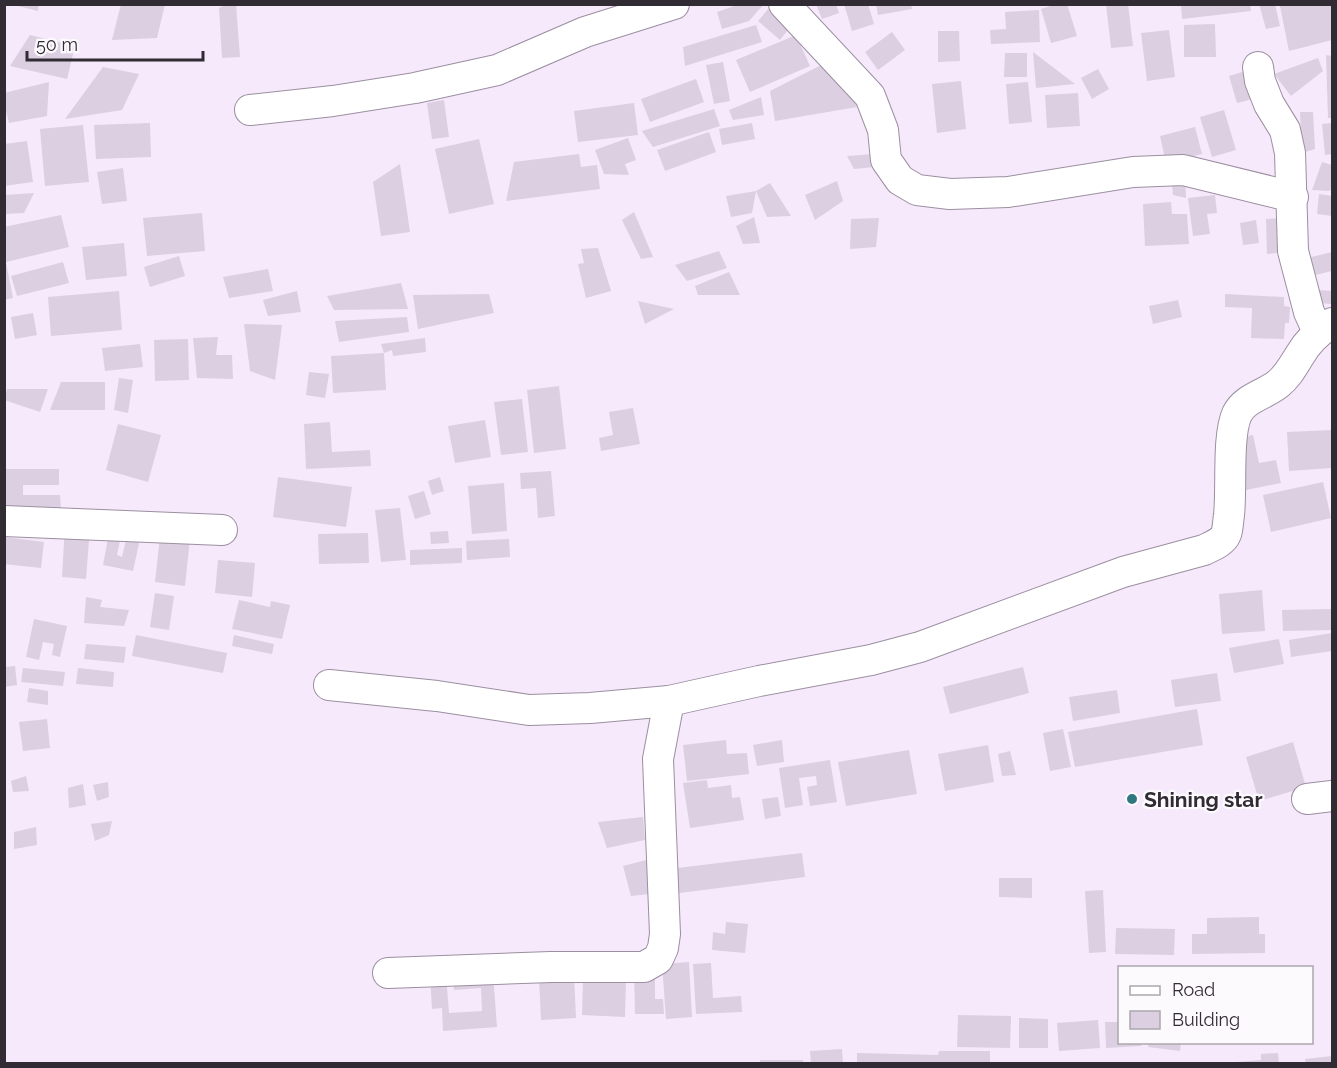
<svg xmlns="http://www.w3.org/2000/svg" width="1337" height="1068" viewBox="0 0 1337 1068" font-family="Raleway,sans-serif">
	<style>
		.building { fill: #dccfe1 }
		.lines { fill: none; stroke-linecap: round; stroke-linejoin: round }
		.minor-casing { stroke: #9b8fa0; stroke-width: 32 }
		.minor { stroke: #fff; stroke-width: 30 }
		.poi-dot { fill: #2f787f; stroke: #fdfafe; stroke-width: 2 }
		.labels { text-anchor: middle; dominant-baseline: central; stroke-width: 4.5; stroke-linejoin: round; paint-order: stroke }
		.poi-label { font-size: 21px; font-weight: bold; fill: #312c33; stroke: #fdfafe; text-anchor: start }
	</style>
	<rect width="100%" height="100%" fill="#f6e9fb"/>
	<g class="building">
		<polygon points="10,4 39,4 38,11"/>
		<polygon points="121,4 165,4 157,38 112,40"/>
		<polygon points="227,4 236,4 240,57 222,58 219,8"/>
		<polygon points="740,4 764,4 749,21 722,29 717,12"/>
		<polygon points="816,4 836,4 839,13 822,19"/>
		<polygon points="844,4 868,4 874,24 852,31"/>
		<polygon points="876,4 911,4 912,9 878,15"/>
		<polygon points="1057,4 1067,4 1077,36 1051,43 1041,9"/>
		<polygon points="1106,4 1128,4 1133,46 1111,48"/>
		<polygon points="1181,4 1250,4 1251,11 1182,19"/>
		<polygon points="1259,4 1275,4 1280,26 1266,29"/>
		<polygon points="1286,4 1332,4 1332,40 1289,51 1280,6"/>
		<polygon points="769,8 791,26 780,40 758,21"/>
		<polygon points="1039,10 1040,42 991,44 990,30 1006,29 1005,12"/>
		<polygon points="1215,24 1216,57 1184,57 1184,25"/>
		<polygon points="756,25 762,42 685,66 683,47"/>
		<polygon points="1169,30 1175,77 1147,81 1141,33"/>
		<polygon points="938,31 959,31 960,61 938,62"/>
		<polygon points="892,32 905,50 878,70 865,52"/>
		<polygon points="30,35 75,46 67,79 10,66"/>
		<polygon points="796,35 810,66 750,92 736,60"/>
		<polygon points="1033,52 1075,84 1036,88"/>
		<polygon points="1005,53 1027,53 1027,77 1004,77"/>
		<polygon points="1326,55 1332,56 1332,118 1328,118"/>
		<polygon points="1318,58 1323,71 1291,96 1274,74"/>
		<polygon points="833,59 857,107 775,121 770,91"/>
		<polygon points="723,62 730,101 714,104 706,65"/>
		<polygon points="103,67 139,74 122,110 65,119"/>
		<polygon points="1098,69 1109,89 1092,99 1081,78"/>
		<polygon points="1249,70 1257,98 1237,103 1229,76"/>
		<polygon points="696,79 704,102 650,122 641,99"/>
		<polygon points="961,81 966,129 937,133 932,84"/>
		<polygon points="49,82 47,116 9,123 4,103 4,93"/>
		<polygon points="1028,82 1032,122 1009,124 1006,84"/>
		<polygon points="1078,93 1080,126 1047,128 1045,95"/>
		<polygon points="761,97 764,115 733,120 729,110"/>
		<polygon points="444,100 449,137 432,139 427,103"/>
		<polygon points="634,103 638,135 578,142 574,111"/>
		<polygon points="714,109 720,126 653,147 642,131"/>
		<polygon points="1224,110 1236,150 1212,157 1200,117"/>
		<polygon points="1300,112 1313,112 1315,149 1302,153"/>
		<polygon points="150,123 151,157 96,159 94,125"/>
		<polygon points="752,123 755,139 722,145 719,129"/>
		<polygon points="1332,123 1332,154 1325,155 1322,124"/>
		<polygon points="83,125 89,182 45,186 40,129"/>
		<polygon points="1195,127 1202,154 1166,163 1160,136"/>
		<polygon points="709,132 716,152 665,171 657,150"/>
		<polygon points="628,138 636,160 625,164 629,175 604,174 595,150"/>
		<polygon points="479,139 494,204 449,214 435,149"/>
		<polygon points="27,141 33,182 4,186 4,144"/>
		<polygon points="579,154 581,167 597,165 600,189 506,201 514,162"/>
		<polygon points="874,154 875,167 854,169 847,156"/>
		<polygon points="1322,162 1332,165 1332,185 1330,191 1312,190"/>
		<polygon points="400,164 410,232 381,236 373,182"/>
		<polygon points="123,168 127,201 102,204 97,172"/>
		<polygon points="1171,174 1185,176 1186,198 1173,195"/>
		<polygon points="837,181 843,201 815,220 805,195"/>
		<polygon points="770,183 791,216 767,217 756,191"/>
		<polygon points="756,191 752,213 731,217 726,196"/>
		<polygon points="34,193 24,213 4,214 4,195"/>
		<polygon points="1319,194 1332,196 1332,216 1317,214"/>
		<polygon points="1215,195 1217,213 1207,214 1210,234 1193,236 1188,198"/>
		<polygon points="1171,202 1172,214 1187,214 1189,244 1145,246 1143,204"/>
		<polygon points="634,212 653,257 641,259 622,220"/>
		<polygon points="202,213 205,251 147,256 143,218"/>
		<polygon points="61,215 69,247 6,262 13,298 4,300 4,227"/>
		<polygon points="754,217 760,243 743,244 736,226"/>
		<polygon points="879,218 876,247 850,249 851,219"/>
		<polygon points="1283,218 1285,252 1267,254 1266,219"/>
		<polygon points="1256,220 1259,243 1243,245 1240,223"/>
		<polygon points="124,243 127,276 86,280 82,247"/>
		<polygon points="598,248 611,291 586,298 578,264 584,263 581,249"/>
		<polygon points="719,251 727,268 687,281 675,265"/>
		<polygon points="1332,252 1332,271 1307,277 1303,259"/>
		<polygon points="179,256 185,276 150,287 144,267"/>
		<polygon points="63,262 69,283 17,296 11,276"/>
		<polygon points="268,269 273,291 229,298 223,277"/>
		<polygon points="729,272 740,295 698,295 695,286"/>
		<polygon points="401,283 408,309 334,310 327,296"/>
		<polygon points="1319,290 1332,291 1332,304 1318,303"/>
		<polygon points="119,291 122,330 51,336 48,297"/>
		<polygon points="297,291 301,312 268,316 263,300"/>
		<polygon points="489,294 494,313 418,329 413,295"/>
		<polygon points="1225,294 1284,297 1284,306 1290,307 1289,323 1285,323 1284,339 1251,338 1252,308 1225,307"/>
		<polygon points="1178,300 1182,317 1153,324 1149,306"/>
		<polygon points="638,301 674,309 645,324"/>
		<polygon points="33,313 37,335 15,339 11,317"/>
		<polygon points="407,317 409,332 339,342 335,321"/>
		<polygon points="244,324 282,325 275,380 250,371"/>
		<polygon points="218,337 216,355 232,355 233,379 197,378 193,338"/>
		<polygon points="425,338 426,352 393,356 392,350 384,353 381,344"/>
		<polygon points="188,339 189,380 155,381 154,340"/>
		<polygon points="140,344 143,367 105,371 102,348"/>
		<polygon points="384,353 386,390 333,393 331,356"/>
		<polygon points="309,372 329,374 325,398 306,395"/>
		<polygon points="119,378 133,380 128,413 114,410"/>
		<polygon points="61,382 105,382 105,410 50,410"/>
		<polygon points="559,386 566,449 534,453 527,390"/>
		<polygon points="7,389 48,389 40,412 4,400"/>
		<polygon points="522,399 528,452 501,455 494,402"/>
		<polygon points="633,408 640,444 601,451 599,438 613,435 609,412"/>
		<polygon points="485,420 491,457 455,463 448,426"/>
		<polygon points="330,422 332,452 370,450 371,466 306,469 304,424"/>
		<polygon points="118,424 161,435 148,482 106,470"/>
		<polygon points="1332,430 1332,468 1289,471 1287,432"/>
		<polygon points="1253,435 1259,463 1276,460 1281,483 1246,490 1236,438"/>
		<polygon points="4,469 59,469 59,485 23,485 23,495 60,495 61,511 4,511"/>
		<polygon points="551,471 555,516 538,518 536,488 521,489 520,473"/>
		<polygon points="278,477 352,487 346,527 273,517"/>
		<polygon points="440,477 444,491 432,495 428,481"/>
		<polygon points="1323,482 1331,518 1271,532 1263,495"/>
		<polygon points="504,483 507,531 472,534 468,486"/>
		<polygon points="424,491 431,514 415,519 408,496"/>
		<polygon points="400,508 406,560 381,562 375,510"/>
		<polygon points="65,525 90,527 86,579 62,577"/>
		<polygon points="448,531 449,543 431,544 430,532"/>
		<polygon points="109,533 121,536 117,555 122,557 127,536 140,539 133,571 103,565"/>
		<polygon points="368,533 369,563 319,564 318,534"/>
		<polygon points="160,536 190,539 185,586 155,582"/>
		<polygon points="4,537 44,542 41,568 4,564"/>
		<polygon points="509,539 510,557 467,560 466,541"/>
		<polygon points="462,548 462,563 410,565 410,550"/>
		<polygon points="218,560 255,563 252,597 215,593"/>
		<polygon points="1262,590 1265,631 1222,634 1219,594"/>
		<polygon points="155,593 174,596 169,630 150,627"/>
		<polygon points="86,597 102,600 100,607 129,610 124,626 84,623"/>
		<polygon points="239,600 270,607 271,601 290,605 282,639 232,629"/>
		<polygon points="1332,609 1332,630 1283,631 1282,610"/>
		<polygon points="34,619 67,626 60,657 52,655 54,644 43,642 39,660 26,657"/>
		<polygon points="1332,633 1332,651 1291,657 1289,640"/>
		<polygon points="136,635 227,653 223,673 132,656"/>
		<polygon points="234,635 274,644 272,654 232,646"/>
		<polygon points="1279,639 1284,664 1234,673 1229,648"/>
		<polygon points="86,644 126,647 124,663 84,659"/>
		<polygon points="15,666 17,685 4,687 4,667"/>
		<polygon points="1023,667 1029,693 950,714 943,687"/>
		<polygon points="23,668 65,672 63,686 21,682"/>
		<polygon points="78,668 114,672 113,687 76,684"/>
		<polygon points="1217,673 1221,701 1175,707 1171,680"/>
		<polygon points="29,688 48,691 48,705 27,702"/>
		<polygon points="1117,690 1120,713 1073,721 1069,697"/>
		<polygon points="1197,709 1203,745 1075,767 1068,732"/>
		<polygon points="47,719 50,748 23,751 19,722"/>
		<polygon points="1063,729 1071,767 1050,771 1043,733"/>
		<polygon points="726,740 727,754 747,753 749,774 687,781 683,745"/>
		<polygon points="782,740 784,762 757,766 753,745"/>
		<polygon points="1293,742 1306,787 1259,801 1246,757"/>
		<polygon points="988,745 994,782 945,791 938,754"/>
		<polygon points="909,750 917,794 846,806 838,762"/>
		<polygon points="1010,751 1016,775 1002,776 998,754"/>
		<polygon points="830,760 837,802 810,806 807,787 817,785 816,776 799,778 803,805 785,808 779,768"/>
		<polygon points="26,776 29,791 13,792 11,781"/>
		<polygon points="707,780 708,788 731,785 732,798 740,797 744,820 690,828 683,783"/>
		<polygon points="108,782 109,797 97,801 93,785"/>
		<polygon points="83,784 86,805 69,808 68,788"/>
		<polygon points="778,797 781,816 765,819 762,799"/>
		<polygon points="643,817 645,840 607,848 598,822"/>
		<polygon points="112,821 109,835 95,841 91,824"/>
		<polygon points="36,827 37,845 14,849 14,832"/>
		<polygon points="802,853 805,877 672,894 669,869"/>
		<polygon points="650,859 650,894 631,896 623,866"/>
		<polygon points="999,878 1032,878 1032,898 999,897"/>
		<polygon points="1103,890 1106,952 1089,953 1085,891"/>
		<polygon points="1259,917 1259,934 1265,934 1265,953 1192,954 1192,934 1207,934 1207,918"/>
		<polygon points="726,922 748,924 745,953 712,950 713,932 725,934"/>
		<polygon points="1116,928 1175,929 1174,955 1115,954"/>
		<polygon points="689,962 692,1017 666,1019 662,964"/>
		<polygon points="711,963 713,998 741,996 742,1012 696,1014 693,964"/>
		<polygon points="634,971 655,971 655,999 663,999 664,1014 635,1014"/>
		<polygon points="493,973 497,1027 443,1031 442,1008 432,1009 430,975 446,974 449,1013 482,1011 481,988 454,990 453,976"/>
		<polygon points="574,976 576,1018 541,1020 539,978"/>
		<polygon points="583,978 626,979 625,1017 582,1015"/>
		<polygon points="958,1015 1011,1016 1010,1048 957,1047"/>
		<polygon points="1019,1018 1048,1019 1048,1048 1019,1048"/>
		<polygon points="1098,1020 1100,1048 1059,1051 1057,1023"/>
		<polygon points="1105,1022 1119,1022 1119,1042 1141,1042 1141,1046 1106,1048"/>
		<polygon points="1149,1042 1181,1042 1180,1051 1148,1047"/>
		<polygon points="842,1049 843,1064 811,1064 810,1051"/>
		<polygon points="939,1051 990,1051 990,1064 857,1064 857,1053 938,1055"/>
		<polygon points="1278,1053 1279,1064 1236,1064 1236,1062 1261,1060 1261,1054"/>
		<polygon points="1332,1056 1332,1064 1306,1064 1305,1059"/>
		<rect x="760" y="1060" width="43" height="4"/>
	</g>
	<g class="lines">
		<g class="minor-casing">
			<g id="minor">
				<polyline points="784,4 870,96 883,130 886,160 900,180 917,190 950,194 1008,192 1133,172 1183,170 1293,197"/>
				<polyline points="1258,67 1260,81 1269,104 1285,130 1290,153 1293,251 1309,312 1318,332"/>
				<polyline points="250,110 333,101 415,88 497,70 585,32 674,4"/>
				<polyline points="4,521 222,530"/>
				<path d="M329,685l108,11 92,14 61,-2 79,-7 90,-20 112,-21 49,-13 203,-75 81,-22c8,-4 19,-8 22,-16 2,-5 2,-13 3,-19 3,-27 -2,-79 8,-101 8,-16 27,-19 41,-30 10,-8 15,-18 22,-29 8,-14 19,-24 32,-32"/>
				<polyline points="1307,799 1332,796"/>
				<polyline points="388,973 551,967 644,967 658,959 663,948 665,934 658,759 669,701"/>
			</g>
		</g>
		<use href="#minor" class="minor"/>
	</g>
	<circle class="poi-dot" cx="1132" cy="799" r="6"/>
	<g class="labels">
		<g class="poi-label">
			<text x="1144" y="799">Shining star</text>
		</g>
	</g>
	<rect width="1337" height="1068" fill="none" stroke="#312c33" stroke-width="12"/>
	<rect x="1118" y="966" width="195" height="78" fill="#fdfafe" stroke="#aba8ad" stroke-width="1.5"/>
	<rect x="1130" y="986" width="30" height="9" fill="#ffffff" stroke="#aba8ad" stroke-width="1.5"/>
	<text x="1172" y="996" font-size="18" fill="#312c33">Road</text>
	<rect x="1130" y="1011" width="30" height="18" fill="#dccfe1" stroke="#aba8ad" stroke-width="1.5"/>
	<text x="1172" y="1026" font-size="18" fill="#312c33">Building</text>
	<path d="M27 51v9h176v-9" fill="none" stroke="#312c33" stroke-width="3"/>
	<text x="36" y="51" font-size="18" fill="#312c33" stroke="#fdfafe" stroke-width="4.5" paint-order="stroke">50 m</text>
</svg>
